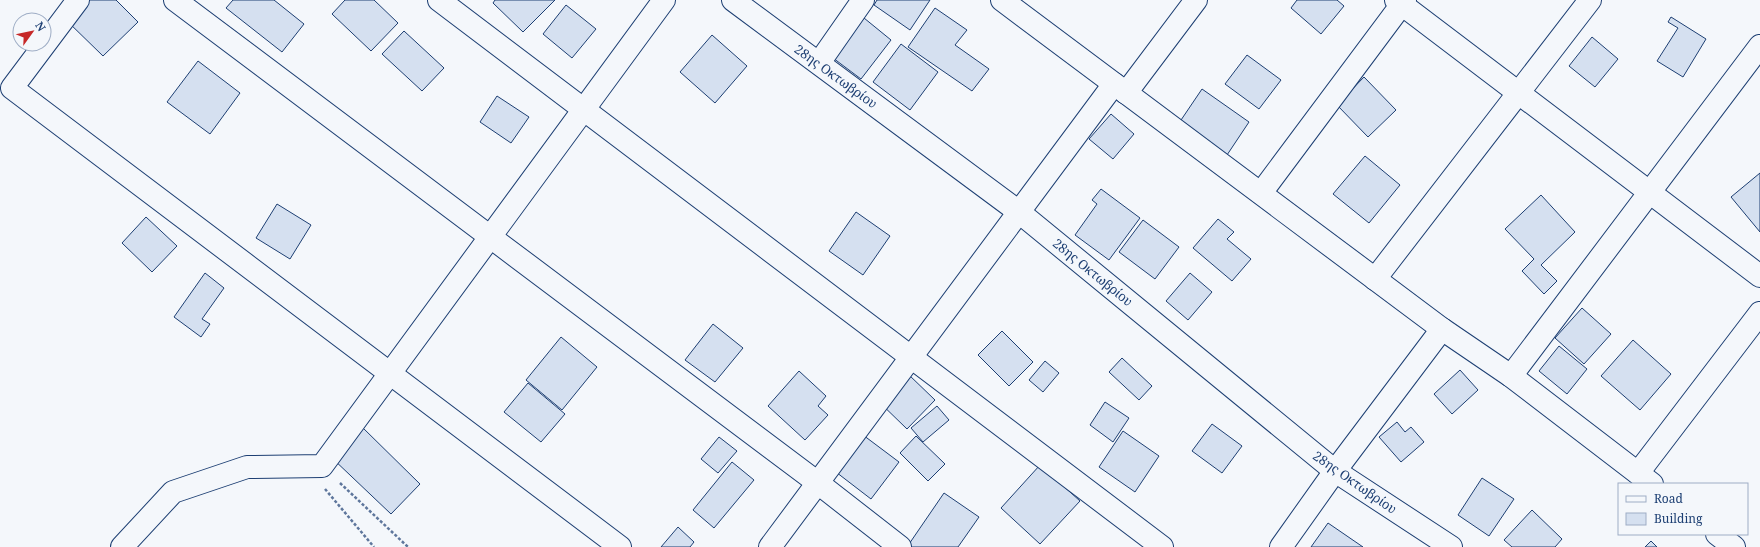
<svg xmlns="http://www.w3.org/2000/svg" width="1760" height="547" viewBox="0 0 1760 547" font-family="'Noto Serif',serif">
	<style>
		.building { fill: #d5e0f0; stroke: #1d3f73 }
		.lines { fill: none; stroke-linecap: round; stroke-linejoin: round }
		.minor-casing { stroke: #1d3f73; stroke-width: 24 }
		.path { stroke: #5e769c; stroke-width: 2.5; stroke-dasharray: 3 2; stroke-linecap: butt }
		.minor { stroke: #f4f7fb; stroke-width: 22 }
		.labels { text-anchor: middle; dominant-baseline: central; stroke-width: 3; stroke-linejoin: round; paint-order: stroke }
		.street-label { font-size: 13px; fill: #1d3f73; stroke: #f4f7fb }
	</style>
	<rect width="100%" height="100%" fill="#f4f7fb"/>
	<g class="building">
		<polygon points="84,0 116,0 138,22 103,56 65,19"/>
		<polygon points="233,0 274,0 304,24 282,52 226,8"/>
		<polygon points="345,0 374,0 398,23 371,51 332,14"/>
		<polygon points="495,0 555,0 523,32 493,3"/>
		<polygon points="877,0 930,0 910,30 874,5"/>
		<polygon points="1297,0 1337,0 1344,6 1321,34 1291,8"/>
		<polygon points="566,5 596,29 572,58 543,34"/>
		<polygon points="935,8 967,30 955,45 989,69 972,91 908,47"/>
		<polygon points="1671,17 1706,39 1683,77 1657,61 1678,28 1668,22"/>
		<polygon points="864,18 891,40 861,79 833,58"/>
		<polygon points="404,31 444,68 422,91 382,54"/>
		<polygon points="712,35 747,66 715,103 680,72"/>
		<polygon points="1592,37 1618,59 1595,87 1569,66"/>
		<polygon points="901,44 938,72 910,110 873,82"/>
		<polygon points="1247,55 1281,80 1259,109 1225,84"/>
		<polygon points="198,61 240,93 210,134 167,102"/>
		<polygon points="1364,77 1396,110 1368,137 1337,105"/>
		<polygon points="1202,89 1249,122 1227,155 1179,123"/>
		<polygon points="497,96 529,117 511,143 480,122"/>
		<polygon points="1111,114 1134,134 1113,159 1089,139"/>
		<polygon points="1365,156 1400,185 1369,223 1333,194"/>
		<polygon points="1760,173 1760,232 1731,197"/>
		<polygon points="1101,189 1140,218 1109,260 1075,235 1097,204 1092,200"/>
		<polygon points="1541,195 1575,232 1541,265 1557,281 1544,294 1522,271 1534,259 1505,229"/>
		<polygon points="277,204 311,225 290,259 256,238"/>
		<polygon points="856,212 890,236 863,275 829,251"/>
		<polygon points="146,217 177,246 152,272 122,243"/>
		<polygon points="1218,219 1234,232 1227,239 1251,259 1232,281 1193,248"/>
		<polygon points="1143,220 1179,247 1155,279 1119,252"/>
		<polygon points="205,273 224,288 202,319 210,324 201,337 174,317"/>
		<polygon points="1190,273 1212,292 1188,320 1166,301"/>
		<polygon points="1582,308 1611,334 1584,364 1555,338"/>
		<polygon points="713,324 743,348 715,382 685,360"/>
		<polygon points="1002,331 1033,362 1009,386 978,355"/>
		<polygon points="561,337 597,367 562,410 526,380"/>
		<polygon points="1633,340 1671,374 1640,410 1601,376"/>
		<polygon points="1559,346 1587,369 1567,394 1539,371"/>
		<polygon points="1122,358 1152,386 1139,400 1109,372"/>
		<polygon points="1045,361 1059,373 1043,392 1029,380"/>
		<polygon points="1460,370 1478,390 1452,414 1434,394"/>
		<polygon points="799,371 826,396 818,406 828,415 805,440 768,406"/>
		<polygon points="908,374 935,400 907,429 873,396"/>
		<polygon points="528,383 565,414 541,442 504,412"/>
		<polygon points="1105,402 1129,418 1113,442 1090,425"/>
		<polygon points="937,406 949,420 923,442 911,428"/>
		<polygon points="1397,422 1405,432 1411,427 1424,442 1401,462 1379,437"/>
		<polygon points="1212,424 1242,446 1222,473 1192,451"/>
		<polygon points="361,426 420,484 391,514 331,457"/>
		<polygon points="1123,431 1159,456 1135,492 1099,467"/>
		<polygon points="859,432 899,462 871,499 832,469"/>
		<polygon points="916,436 945,464 928,481 900,453"/>
		<polygon points="719,437 737,451 718,473 701,459"/>
		<polygon points="732,462 754,480 714,528 693,510"/>
		<polygon points="1040,465 1080,501 1040,544 1001,508"/>
		<polygon points="1482,478 1514,499 1489,536 1458,515"/>
		<polygon points="944,493 979,517 958,547 907,547"/>
		<polygon points="1532,510 1562,539 1555,547 1512,547 1504,540"/>
		<polygon points="1328,523 1363,547 1311,547"/>
		<polygon points="678,527 694,542 690,547 661,547"/>
		<polygon points="1651,541 1657,547 1645,547"/>
	</g>
	<g class="lines">
		<g class="minor-casing">
			<g id="minor">
				<polyline points="78,0 12,88 620,547"/>
				<polyline points="175,0 818,483 900,547"/>
				<polyline points="439,0 1162,547"/>
				<polyline points="733,0 1019,212 1335,471 1451,547"/>
				<polyline points="1002,0 1442,329 1511,376 1652,484"/>
				<polyline points="1396,0 1760,276"/>
				<polyline points="819,63 863,0"/>
				<polyline points="1126,93 1196,0"/>
				<polyline points="1261,193 1405,0"/>
				<polyline points="1375,279 1590,0"/>
				<polyline points="1511,376 1760,46"/>
				<polyline points="1638,473 1760,313"/>
				<polyline points="1717,534 1734,547"/>
				<polyline points="122,547 173,492 247,467 322,466 664,0"/>
				<polyline points="770,547 1114,84"/>
				<polyline points="1281,547 1335,471 1442,329"/>
			</g>
		</g>
		<g class="path">
			<polyline points="340,483 408,547"/>
			<polyline points="325,489 374,547"/>
		</g>
		<use href="#minor" class="minor"/>
	</g>
	<g class="labels">
		<g class="street-label">
			<text transform="translate(836 76) rotate(36)">28ης Οκτωβρίου</text>
			<text transform="translate(1093 272) rotate(39)">28ης Οκτωβρίου</text>
			<text transform="translate(1355 482) rotate(35)">28ης Οκτωβρίου</text>
		</g>
	</g>
	<rect x="1618" y="483" width="130" height="52" fill="#f4f7fb" stroke="#9eadc5"/>
	<rect x="1626" y="496" width="20" height="6" fill="#f4f7fb" stroke="#9eadc5"/>
	<text x="1654" y="503" font-size="12" fill="#1d3f73">Road</text>
	<rect x="1626" y="513" width="20" height="12" fill="#d5e0f0" stroke="#9eadc5"/>
	<text x="1654" y="523" font-size="12" fill="#1d3f73">Building</text>
	<g transform="translate(32 32) rotate(57)"><circle r="19" fill="#f4f7fb" stroke="#9eadc5"/>
	<path d="M0-3L7 15L0 10L-7 15Z" fill="#c62828"/>
	<text y="-6" font-size="11" font-weight="bold" text-anchor="middle" fill="#1d3f73">N</text>
	</g>
</svg>
